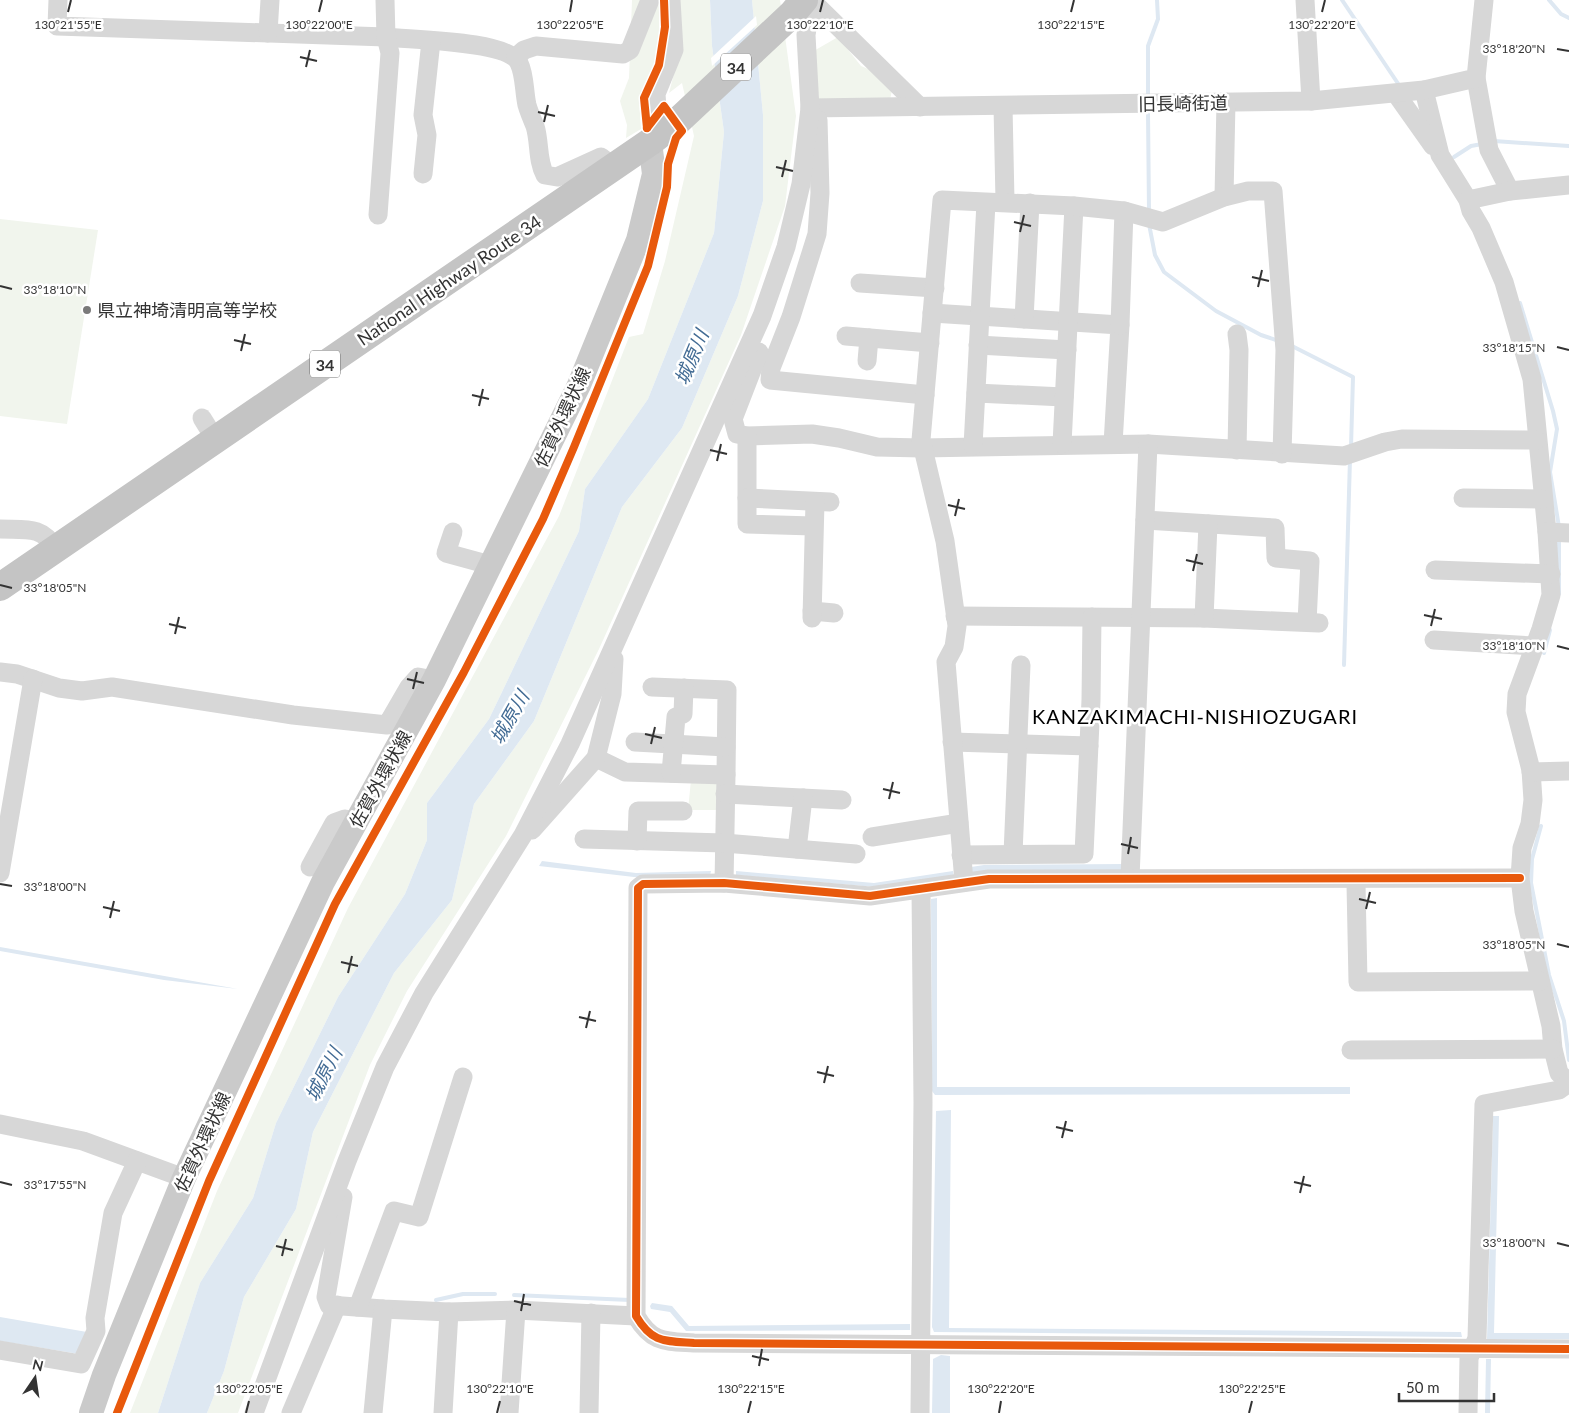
<svg xmlns="http://www.w3.org/2000/svg" width="1569" height="1413" viewBox="0 0 1569 1413" font-family="Lato,'Noto Sans JP',sans-serif">
	<style>
		.green { fill: #f1f5ed }
		.water { fill: #dee8f2 }
		.pier { fill: #fff }
		.lines { fill: none; stroke-linecap: round; stroke-linejoin: round }
		.stream { stroke: #dee8f2; stroke-width: 4 }
		.minor { stroke: #d7d7d7; stroke-width: 19 }
		.major { stroke: #cacaca; stroke-width: 24 }
		.highway { stroke: #c4c4c4; stroke-width: 28 }
		.cycleway-casing { stroke: #fff; stroke-width: 11 }
		.cycleway { stroke: #e8590c; stroke-width: 8 }
		.ticks { fill: none; stroke: #333; stroke-width: 2 }
		.poi-dot { fill: #7a7a7a; stroke: #fff; stroke-width: 2 }
		.labels { text-anchor: middle; dominant-baseline: central; stroke-width: 5; stroke-linejoin: round; paint-order: stroke }
		.shield { fill: #fff; stroke: #707070; stroke-width: 1 }
		.shield-label { font-size: 16px; font-weight: bold; fill: #333 }
		.street-label { font-size: 18px; fill: #333; stroke: #fff }
		.poi-label { font-size: 18px; fill: #333; stroke: #fff; text-anchor: start }
		.water-label { font-size: 19px; font-style: italic; fill: #426b94; stroke: #fff }
		.quarter-label { font-size: 20px; letter-spacing: 1px; fill: #000; stroke: #fff }
		.ticks-label { font-size: 12px; text-anchor: middle; fill: #333; stroke: #fff; stroke-width: 5; stroke-linejoin: round; paint-order: stroke }
	</style>
	<rect width="100%" height="100%" fill="#fff"/>
	<g class="green">
		<polygon points="632,0 659,0 659,44 656,63 639,99 641,129 626,138 627,125 620,101 629,78"/>
		<polygon points="678,0 710,0 712,46 724,132 714,233 648,399 585,489 579,531 489,719 427,803 427,840 405,894 338,997 276,1123 253,1198 200,1283 158,1413 130,1413 217,1191 348,908 559,516 629,337 643,334 665,261 694,136 682,83 669,93 680,50"/>
		<polygon points="752,0 780,0 796,116 785,206 741,335 599,649 506,836 407,991 370,1065 238,1413 207,1413 224,1371 244,1297 296,1209 313,1132 394,973 452,900 474,804 534,721 622,507 682,428 738,296 763,201 763,115"/>
		<polygon points="838,37 861,66 873,71 892,90 890,100 819,99 812,52"/>
		<polygon points="0,219 98,230 67,424 0,416"/>
		<polygon points="691,780 717,780 716,810 688,810"/>
	</g>
	<g class="water">
		<polygon points="710,0 752,0 763,115 763,201 738,296 682,428 622,507 534,721 474,804 452,900 394,973 313,1132 296,1209 244,1297 224,1371 207,1413 158,1413 200,1283 253,1198 276,1123 338,997 405,894 427,840 427,803 489,719 579,531 585,489 648,399 714,233 724,132 712,46"/>
		<polygon points="542,861 636,873 711,871 710,876 634,877 539,866"/>
		<polygon points="1124,864 1123,870 971,874 971,867 984,865"/>
		<polygon points="736,871 874,883 953,871 954,876 875,887 736,875"/>
		<polygon points="937,898 937,1087 1350,1087 1350,1094 935,1095 932,1091 931,899"/>
		<polygon points="0,947 238,989 164,980 0,951"/>
		<polygon points="951,1110 949,1328 1461,1332 1462,1337 934,1332 932,1327 936,1111"/>
		<polygon points="1493,1116 1499,1116 1494,1333 1569,1333 1569,1339 1487,1339"/>
		<polygon points="652,1303 672,1306 689,1326 910,1324 910,1330 686,1331 670,1312 651,1309 650,1306"/>
		<polygon points="0,1317 87,1332 79,1354 0,1341"/>
		<polygon points="941,1355 950,1356 950,1413 932,1413 933,1359"/>
		<polygon points="1486,1359 1491,1359 1490,1413 1485,1413"/>
	</g>
	<polygon class="pier" points="756,16 757,25 712,66 711,58"/>
	<g class="lines">
		<g class="stream">
			<polyline points="1342,0 1399,85"/>
			<polyline points="1549,0 1561,14 1569,18"/>
			<polyline points="1148,96 1148,46 1158,19 1157,0"/>
			<polyline points="1148,112 1149,212"/>
			<polyline points="1494,141 1569,146"/>
			<polyline points="1454,157 1471,146 1482,144"/>
			<polyline points="1149,224 1155,255 1164,272 1216,311 1261,335 1279,341"/>
			<polyline points="1520,303 1553,411 1557,429 1550,472 1559,527"/>
			<polyline points="1290,345 1353,377 1351,447"/>
			<polyline points="1559,539 1559,594"/>
			<polyline points="1544,653 1550,630"/>
			<polyline points="1344,665 1350,459"/>
			<polyline points="1541,826 1532,859 1531,883 1549,975 1564,1021 1569,1060"/>
			<polyline points="514,1295 630,1300"/>
			<polyline points="436,1300 463,1294 495,1294"/>
		</g>
		<g class="minor">
			<path d="M58,0l-1,26 329,11c25,3 122,3 133,26 6,12 5,29 8,42 2,7 5,14 8,21 5,16 2,34 10,49l12,2 44,-20 13,10"/>
			<polyline points="811,0 920,107"/>
			<polyline points="1305,0 1311,101"/>
			<polyline points="268,33 270,0"/>
			<polyline points="516,57 524,50 536,46 623,54 630,50 650,0"/>
			<polyline points="1476,78 1489,150 1510,191"/>
			<polyline points="1424,90 1440,155 1468,200 1471,211 1481,228 1504,282 1532,379 1547,532 1551,595 1541,629 1517,694 1516,712 1531,770 1533,800 1530,824 1522,848 1520,878 1524,911 1551,1026 1553,1049 1559,1073 1569,1083"/>
			<polyline points="1398,93 1399,98 1433,146"/>
			<polyline points="1003,106 1005,201"/>
			<polyline points="810,108 1311,101 1424,90 1476,78 1484,0"/>
			<polyline points="818,120 820,193 817,234 791,317 771,368 770,380 925,395"/>
			<polyline points="650,142 658,123 656,94 674,50 671,0"/>
			<polyline points="423,174 427,135 423,115 431,41"/>
			<polyline points="1224,197 1226,102"/>
			<polyline points="1468,200 1510,191 1569,185"/>
			<polyline points="378,215 390,53 386,37 385,0"/>
			<polyline points="860,283 935,288"/>
			<polyline points="932,313 1120,325 1113,444"/>
			<polyline points="1024,319 1030,203"/>
			<polyline points="1120,325 1124,211"/>
			<polyline points="846,336 930,343"/>
			<polyline points="978,345 1067,350"/>
			<polyline points="759,352 733,419 737,434 747,436 812,434 839,438 877,447 922,448 1148,444 1344,456 1385,442 1402,439 1536,440"/>
			<polyline points="867,361 869,338"/>
			<polyline points="976,393 1064,397"/>
			<polyline points="202,418 215,439"/>
			<polyline points="747,436 747,524 813,526"/>
			<polyline points="1062,444 1074,206"/>
			<polyline points="973,446 986,203"/>
			<polyline points="1237,450 1239,350 1237,334"/>
			<polyline points="747,498 830,502"/>
			<polyline points="1463,498 1542,499"/>
			<polyline points="1145,520 1275,528 1276,558 1310,561 1307,622"/>
			<path d="M0,529c24,1 43,-4 55,20"/>
			<polyline points="453,532 446,553 490,565"/>
			<polyline points="1547,532 1569,533"/>
			<polyline points="1435,570 1551,574"/>
			<polyline points="812,611 834,613"/>
			<polyline points="955,616 1204,618 1319,623"/>
			<polyline points="812,618 815,502"/>
			<polyline points="1204,618 1208,524"/>
			<polyline points="1434,640 1534,646"/>
			<polyline points="0,672 17,674 59,688 82,691 112,687 293,715 387,725 409,687 418,677 434,680"/>
			<polyline points="652,687 727,690 726,775"/>
			<polyline points="635,742 726,747"/>
			<polyline points="952,742 1089,746"/>
			<polyline points="596,758 625,772 726,775 724,883"/>
			<polyline points="1531,772 1569,771"/>
			<polyline points="671,773 676,717 683,714 684,688"/>
			<polyline points="725,794 842,800"/>
			<polyline points="532,830 596,758 612,694 614,659"/>
			<polyline points="872,837 959,823"/>
			<polyline points="584,839 724,843 856,854"/>
			<polyline points="637,841 638,811 683,811"/>
			<polyline points="797,849 803,798"/>
			<polyline points="1013,854 1021,665"/>
			<polyline points="961,855 1084,854 1091,700 1092,617"/>
			<polyline points="310,867 334,823 345,819 356,823"/>
			<polyline points="0,873 33,679"/>
			<polyline points="1130,878 1148,444"/>
			<path d="M1520,878l-531,1 -119,17 -146,-13 -81,1 -5,4 -2,428c16,27 28,25 58,27l875,6"/>
			<polyline points="964,882 946,662 954,647 957,626 945,541 921,440 942,200 1074,206 1124,211 1163,222 1224,197 1248,191 1273,191 1285,350 1282,454"/>
			<polyline points="1356,884 1358,982 1540,981"/>
			<polyline points="1351,1050 1553,1049"/>
			<polyline points="0,1124 83,1141 184,1178"/>
			<polyline points="343,1197 326,1297 329,1305 383,1309 449,1312 516,1310 636,1316"/>
			<polyline points="358,1307 394,1211 419,1217 463,1077"/>
			<polyline points="0,1350 81,1364 96,1331 95,1318 113,1213 137,1161"/>
			<polyline points="254,1413 347,1161 385,1067 424,993 523,835 570,744 762,316 786,247 801,184 810,108 806,35 809,16 807,0"/>
			<polyline points="291,1413 337,1305"/>
			<polyline points="373,1413 383,1309"/>
			<polyline points="443,1413 449,1312"/>
			<polyline points="509,1413 516,1310"/>
			<polyline points="589,1413 591,1313"/>
			<polyline points="920,1413 923,1102 921,889"/>
			<polyline points="1468,1413 1469,1358 1477,1338 1484,1104 1559,1090 1569,1083"/>
		</g>
		<polyline class="major" points="91,1413 104,1375 184,1178 323,882 434,680 579,385 638,240 654,174 650,142"/>
		<polyline class="highway" points="0,587 650,142 679,120 792,14 804,0"/>
		<g class="cycleway-casing">
			<g id="cycleway">
				<polyline points="647,128 644,98 659,65 665,27 664,0"/>
				<path d="M1520,878l-531,1 -119,17 -146,-13 -81,1 -5,4 -2,428c16,27 28,25 58,27l875,6"/>
				<polyline points="117,1413 209,1181 335,904 464,672 543,519 574,447 648,266 667,187 668,164 676,138 682,131 664,106 647,128"/>
			</g>
		</g>
		<use href="#cycleway" class="cycleway"/>
	</g>
	<path class="ticks" d="M68,12l3,-12M319,12l3,-12M570,12l2,-12M820,12l3,-12M1071,12l3,-12M1322,12l3,-12M1557,49l12,2M300,57l17,4M306,67l4,-17M538,112l17,4M544,122l4,-17M776,167l17,4M782,177l4,-17M1014,222l17,4M1020,232l4,-17M1252,277l17,4M0,286l12,3M1258,287l4,-17M234,340l17,4M1557,347l12,3M241,351l4,-17M472,395l17,4M479,406l4,-17M710,450l17,4M717,461l4,-17M948,505l17,4M955,516l4,-17M1186,560l17,4M1193,571l4,-17M0,585l12,3M1424,615l18,4M169,624l17,4M1431,626l4,-17M175,634l4,-17M1557,646l12,3M407,679l17,4M413,689l4,-17M645,734l17,4M651,744l4,-17M883,789l17,4M889,799l4,-17M1121,844l17,4M1128,854l3,-17M0,884l12,2M1359,899l17,4M103,907l17,4M1366,909l4,-17M110,918l4,-17M1557,944l12,3M341,962l17,4M348,973l4,-17M579,1017l17,4M586,1028l4,-17M817,1072l17,4M824,1083l4,-17M1056,1127l17,4M1062,1138l4,-17M0,1182l12,3M1294,1182l17,4M1300,1193l4,-17M1557,1243l12,3M276,1246l17,4M282,1256l4,-17M514,1301l17,4M521,1311l3,-17M752,1356l17,4M759,1366l3,-17M246,1413l3,-12M497,1413l3,-12M748,1413l3,-12M999,1413l2,-12M1249,1413l3,-12"/>
	<circle class="poi-dot" cx="87" cy="310" r="5"/>
	<g class="labels">
		<g class="shield">
			<rect x="721" y="53.5" width="30" height="27" rx="4"/>
			<rect x="310" y="350.5" width="30" height="27" rx="4"/>
		</g>
		<g class="shield-label">
			<text x="736" y="67">34</text>
			<text x="325" y="364">34</text>
		</g>
		<g class="street-label">
			<text transform="translate(1183 103) rotate(-1)">旧長崎街道</text>
			<text transform="translate(449 280) rotate(-34)">National Highway Route 34</text>
			<text transform="translate(562 417) rotate(-65)">佐賀外環状線</text>
			<text transform="translate(380 779) rotate(-61)">佐賀外環状線</text>
			<text transform="translate(202 1142) rotate(-65)">佐賀外環状線</text>
		</g>
		<g class="poi-label">
			<text x="97" y="310">県立神埼清明高等学校</text>
		</g>
		<g class="water-label">
			<text transform="translate(691 357) rotate(-67)">城原川</text>
			<text transform="translate(509 717) rotate(-60)">城原川</text>
			<text transform="translate(323 1074) rotate(-63)">城原川</text>
		</g>
		<g class="quarter-label">
			<text x="1195" y="716">KANZAKIMACHI-NISHIOZUGARI</text>
		</g>
	</g>
	<g class="ticks-label">
		<text x="68" y="29">130°21'55"E</text>
		<text x="319" y="29">130°22'00"E</text>
		<text x="570" y="29">130°22'05"E</text>
		<text x="820" y="29">130°22'10"E</text>
		<text x="1071" y="29">130°22'15"E</text>
		<text x="1322" y="29">130°22'20"E</text>
		<text x="1514" y="53">33°18'20"N</text>
		<text x="55" y="294">33°18'10"N</text>
		<text x="1514" y="352">33°18'15"N</text>
		<text x="55" y="592">33°18'05"N</text>
		<text x="1514" y="650">33°18'10"N</text>
		<text x="55" y="891">33°18'00"N</text>
		<text x="1514" y="949">33°18'05"N</text>
		<text x="55" y="1189">33°17'55"N</text>
		<text x="1514" y="1247">33°18'00"N</text>
		<text x="249" y="1393">130°22'05"E</text>
		<text x="500" y="1393">130°22'10"E</text>
		<text x="751" y="1393">130°22'15"E</text>
		<text x="1001" y="1393">130°22'20"E</text>
		<text x="1252" y="1393">130°22'25"E</text>
	</g>
	<g transform="translate(35 1378) rotate(13)" stroke="#ffffff" stroke-width="4" paint-order="stroke">
	<path d="M0-4L9 19L0 12L-9 19Z" fill="#333333"/>
	<text y="-8" font-size="14" font-weight="bold" text-anchor="middle" fill="#333333">N</text>
	</g>
	<path d="M1399 1393v8h95v-8" fill="none" stroke="#333333" stroke-width="2.5"/>
	<text x="1406" y="1393" font-size="15" fill="#333333" stroke="#ffffff" stroke-width="4" paint-order="stroke">50 m</text>
</svg>
